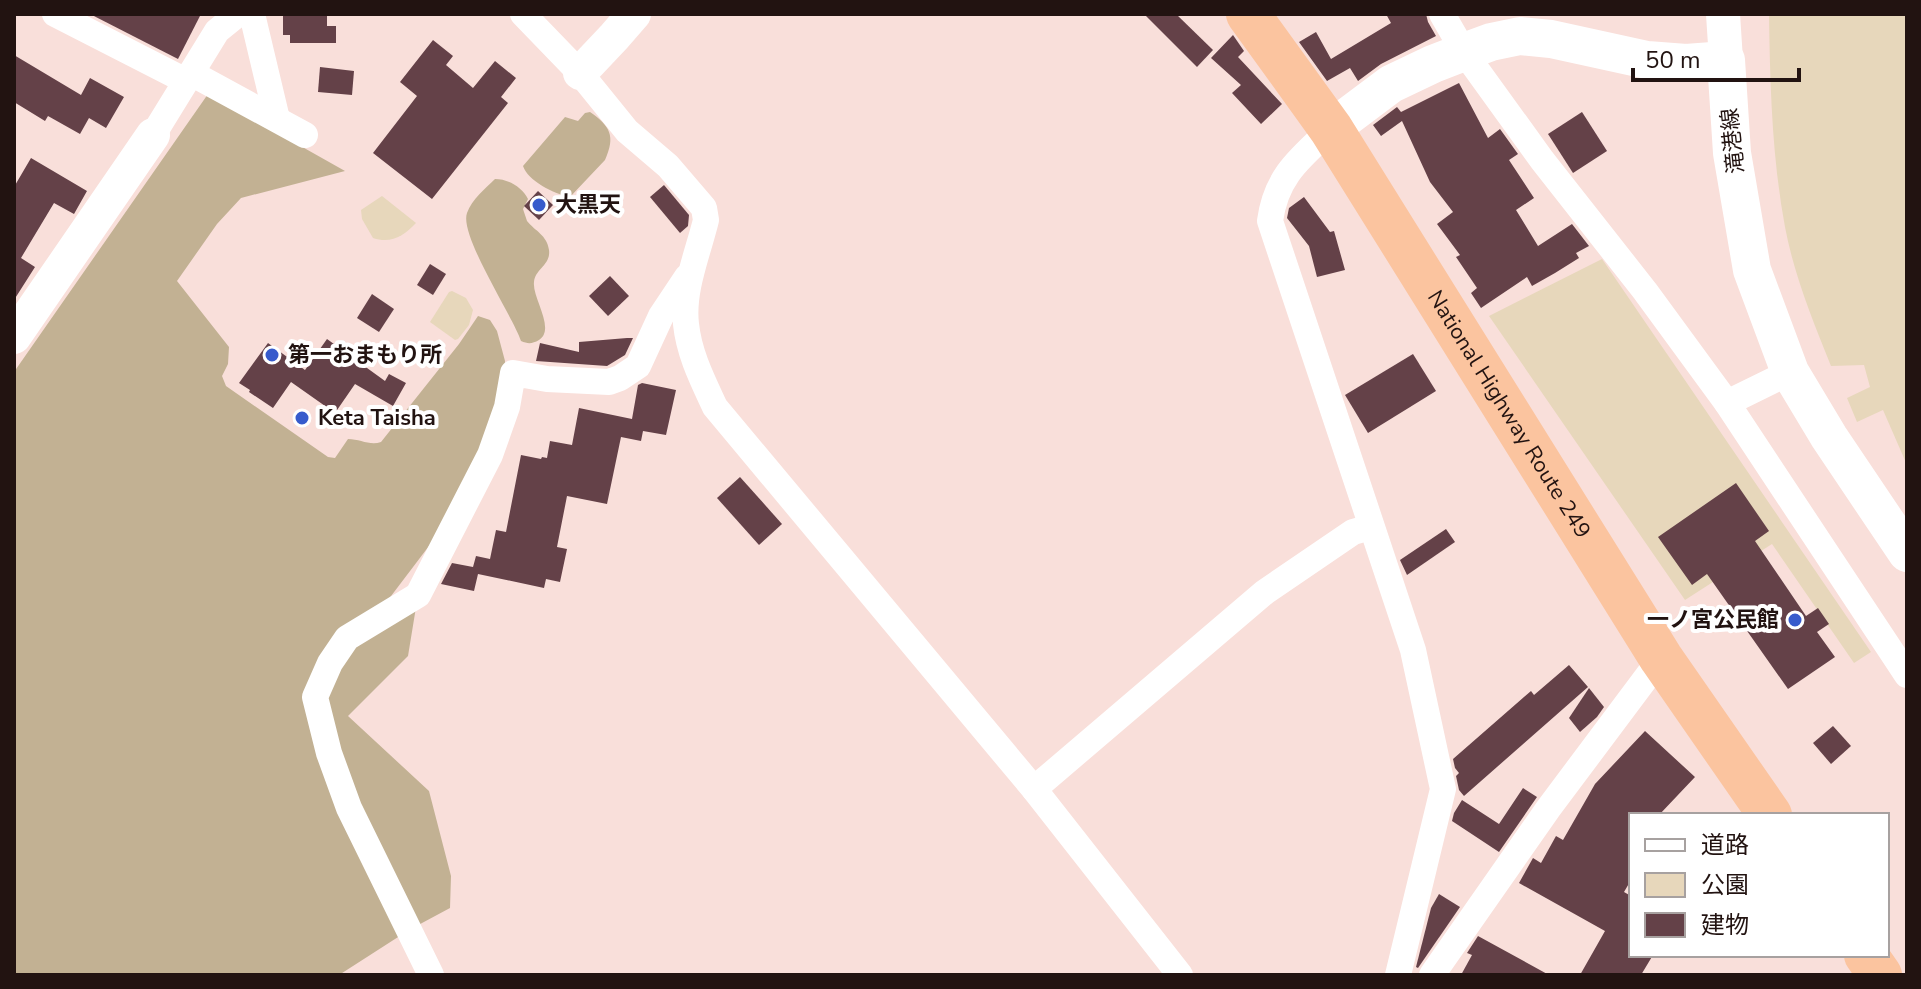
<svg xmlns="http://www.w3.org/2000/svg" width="1921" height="989" viewBox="0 0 1921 989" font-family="'Nunito Sans','Noto Sans JP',sans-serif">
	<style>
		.green { fill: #e7d7bb }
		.forest { fill: #c2b193 }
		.building { fill: #644148 }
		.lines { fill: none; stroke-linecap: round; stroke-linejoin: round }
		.minor { stroke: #fff; stroke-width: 26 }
		.tertiary { stroke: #fff; stroke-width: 34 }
		.secondary { stroke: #fff; stroke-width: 38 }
		.trunk { stroke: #fbc49f; stroke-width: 44 }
		.poi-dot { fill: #375bcc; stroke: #fff; stroke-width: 3 }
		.labels { text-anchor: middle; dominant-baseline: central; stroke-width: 8; stroke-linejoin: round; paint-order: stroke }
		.street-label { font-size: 22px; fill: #221311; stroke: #fff }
		.poi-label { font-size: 22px; font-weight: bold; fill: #221311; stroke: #fff; text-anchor: start }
	</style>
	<rect width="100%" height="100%" fill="#f9dfda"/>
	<g class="green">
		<path d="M1769,14h138v451l-24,-55 -26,12 -10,-24 23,-11 -6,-22 -33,1c-18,-45 -37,-91 -46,-139 -13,-70 -15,-142 -16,-213z"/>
		<path d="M382,196l34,27c-12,13 -25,21 -43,15l-11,-19 -1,-9z"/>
		<polygon points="1602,259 1871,652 1854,663 1772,544 1685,600 1489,316"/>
		<polygon points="452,291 466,298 473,310 469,325 458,339 455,340 430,322 449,292"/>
	</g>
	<g class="forest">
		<path d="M208,94l137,77 -104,27 -24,26 -40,57 52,66 -1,17 -6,12 4,10 102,71 7,1 13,-19c12,0 22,7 33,3l78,-98 19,-28 12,4 7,11 8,30 -1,21 -16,55 -56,105 -47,62 33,-9 -10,61 -60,60 81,75 22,85 -1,32 -41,22 -70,45h-325v-603z"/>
		<path d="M590,112c20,14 26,24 15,48l-35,37c-16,-3 -42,-16 -47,-31l42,-49 13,4 7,-8z"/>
		<path d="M495,179c13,0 27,8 33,20l-5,10c1,3 3,9 4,12 8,10 20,14 22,29 2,15 -14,19 -15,32 -2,16 22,47 5,58 -7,4 -11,4 -18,1 -9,-26 -62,-106 -54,-128 5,-14 18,-24 28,-34z"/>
	</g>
	<g class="building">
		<polygon points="90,14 201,14 178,59"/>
		<polygon points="283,14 327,14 327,26 336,26 336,43 290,43 290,35 283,35"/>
		<polygon points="1144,14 1176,14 1213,50 1197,67"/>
		<polygon points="1386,14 1426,14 1428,22 1436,36 1381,64 1358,81 1350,68 1327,81 1299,42 1316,32 1331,59 1391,23"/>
		<polygon points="1233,35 1244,51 1238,57 1282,104 1261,124 1232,93 1241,85 1211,58"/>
		<polygon points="433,40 453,56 446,65 473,88 495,61 516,78 501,97 508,103 432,199 373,153 417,96 400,82"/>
		<polygon points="14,55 81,95 90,78 124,97 106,128 89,118 80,134 48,116 45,121 14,102"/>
		<polygon points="320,67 354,71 352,95 318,92"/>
		<polygon points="1459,83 1488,138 1500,129 1518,154 1509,160 1534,198 1516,210 1538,246 1572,224 1589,246 1576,253 1579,258 1555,273 1532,286 1527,277 1481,308 1471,293 1477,288 1456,257 1460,255 1437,224 1453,212 1430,182 1402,121 1381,136 1373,125 1397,107 1401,112"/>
		<polygon points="1582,112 1607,151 1573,173 1548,134"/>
		<polygon points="31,158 87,191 74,214 54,203 21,258 35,267 14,300 14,187"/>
		<polygon points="664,185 689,215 688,226 680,233 650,197"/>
		<polygon points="538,191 553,205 539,220 524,206"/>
		<polygon points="1304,197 1330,232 1334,231 1345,270 1317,277 1309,246 1287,218 1289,208"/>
		<polygon points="430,264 446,274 433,295 417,285"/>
		<polygon points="610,276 629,296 608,316 589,296"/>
		<polygon points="372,294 394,309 379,332 357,318"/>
		<polygon points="627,338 633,338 625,355 607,366 536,361 540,343 579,352 579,342"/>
		<polygon points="327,339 385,381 389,374 406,383 393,406 355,384 335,413 291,382 273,408 249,392 250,390 239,383 268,343 305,370"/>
		<polygon points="1413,354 1436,391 1368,433 1345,395"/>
		<polygon points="642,383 676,390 666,435 643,431 641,441 621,437 607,504 567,496 557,547 567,549 560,582 546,579 544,588 478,574 474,591 441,584 452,563 473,567 476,556 490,559 496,530 506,532 521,455 541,459 542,457 547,458 550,441 572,445 579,408 632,419 638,385"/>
		<polygon points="740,477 782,524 759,545 717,498"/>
		<polygon points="1736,483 1769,531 1755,541 1806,616 1818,608 1829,624 1817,632 1835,657 1788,689 1707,574 1692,585 1658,537"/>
		<polygon points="1446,529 1455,542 1407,575 1400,560"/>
		<polygon points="1569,665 1588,687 1464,796 1459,790 1456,776 1459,773 1455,768 1453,759 1531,691 1534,695"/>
		<polygon points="1589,688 1604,707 1597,717 1580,732 1569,718"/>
		<polygon points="1833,726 1851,746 1831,764 1813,743"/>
		<polygon points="1645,731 1695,777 1659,815 1631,815 1631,880 1624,892 1631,896 1631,955 1653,955 1641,975 1580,975 1605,931 1519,883 1533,858 1541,863 1556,836 1563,840 1595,784"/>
		<polygon points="1523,788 1537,797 1499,852 1452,821 1454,813 1462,800 1499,824"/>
		<polygon points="1439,894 1460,907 1418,968 1416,967 1431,908"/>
		<polygon points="1478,936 1549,975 1461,975 1472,955 1467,953"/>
	</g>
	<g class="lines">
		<g class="minor">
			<polyline points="55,14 186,81"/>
			<polyline points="252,14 277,119"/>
			<path d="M523,14l57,59 47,58 41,35 36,42 2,12c-8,33 -24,70 -20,104 3,30 17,57 29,83l319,382 146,186"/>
			<polyline points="1442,14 1464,52 1542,160 1645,291 1727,403 1907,675"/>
			<polyline points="191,73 305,135"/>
			<path d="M1331,129c-31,29 -55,47 -61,92l143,429 30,139 -45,186"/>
			<polyline points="153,135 217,31 238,14"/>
			<polyline points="1727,403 1790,372"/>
			<polyline points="1034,789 1265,592 1353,532 1371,527"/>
			<polyline points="431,975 349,808 329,753 315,697 330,663 347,638 418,595 490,455 507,407 513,373 547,379 609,382 620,378 638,366 661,316 687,277"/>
			<polyline points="1432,975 1548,809 1661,658"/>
		</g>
		<g class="tertiary">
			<polyline points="1723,14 1726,60"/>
			<polyline points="580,73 614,37 634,14"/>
			<polyline points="14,337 153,135"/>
		</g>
		<polyline class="secondary" points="1331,129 1391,84 1433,64 1464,52 1491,42 1520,36 1551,39 1647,60 1686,63 1726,60 1732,153 1752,270 1790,372 1829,437 1907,553"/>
		<g class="trunk">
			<path id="s1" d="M1248,14l83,115 330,529 109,157"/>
			<polyline points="1866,955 1880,975"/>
		</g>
	</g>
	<g class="poi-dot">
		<circle cx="539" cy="205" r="8"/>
		<circle cx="272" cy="355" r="8"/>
		<circle cx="302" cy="418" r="8"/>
		<circle cx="1795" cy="620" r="8"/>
	</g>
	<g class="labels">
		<g class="street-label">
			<text transform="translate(1733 141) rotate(-96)">滝港線</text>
			<text stroke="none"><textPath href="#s1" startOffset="478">National Highway Route 249</textPath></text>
		</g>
		<g class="poi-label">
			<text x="555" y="205">大黒天</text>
			<text x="288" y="355">第一おまもり所</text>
			<text x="318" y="418">Keta Taisha</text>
			<text x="1779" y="620" text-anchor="end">一ノ宮公民館</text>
		</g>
	</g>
	<rect width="1921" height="989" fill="none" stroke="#221311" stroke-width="32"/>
	<rect x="1629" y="813" width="260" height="144" fill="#ffffff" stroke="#a7a1a0" stroke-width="2"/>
	<rect x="1645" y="839" width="40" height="12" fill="#ffffff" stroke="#a7a1a0" stroke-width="2"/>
	<text x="1701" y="853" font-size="24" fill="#221311">道路</text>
	<rect x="1645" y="873" width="40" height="24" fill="#e7d7bb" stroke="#a7a1a0" stroke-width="2"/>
	<text x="1701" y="893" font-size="24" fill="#221311">公園</text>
	<rect x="1645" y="913" width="40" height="24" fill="#644148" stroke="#a7a1a0" stroke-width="2"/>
	<text x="1701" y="933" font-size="24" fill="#221311">建物</text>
	<path d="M1633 68v12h166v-12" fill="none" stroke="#221311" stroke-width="4"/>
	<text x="1645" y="68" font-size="24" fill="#221311" stroke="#ffffff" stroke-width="6" paint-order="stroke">50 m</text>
</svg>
